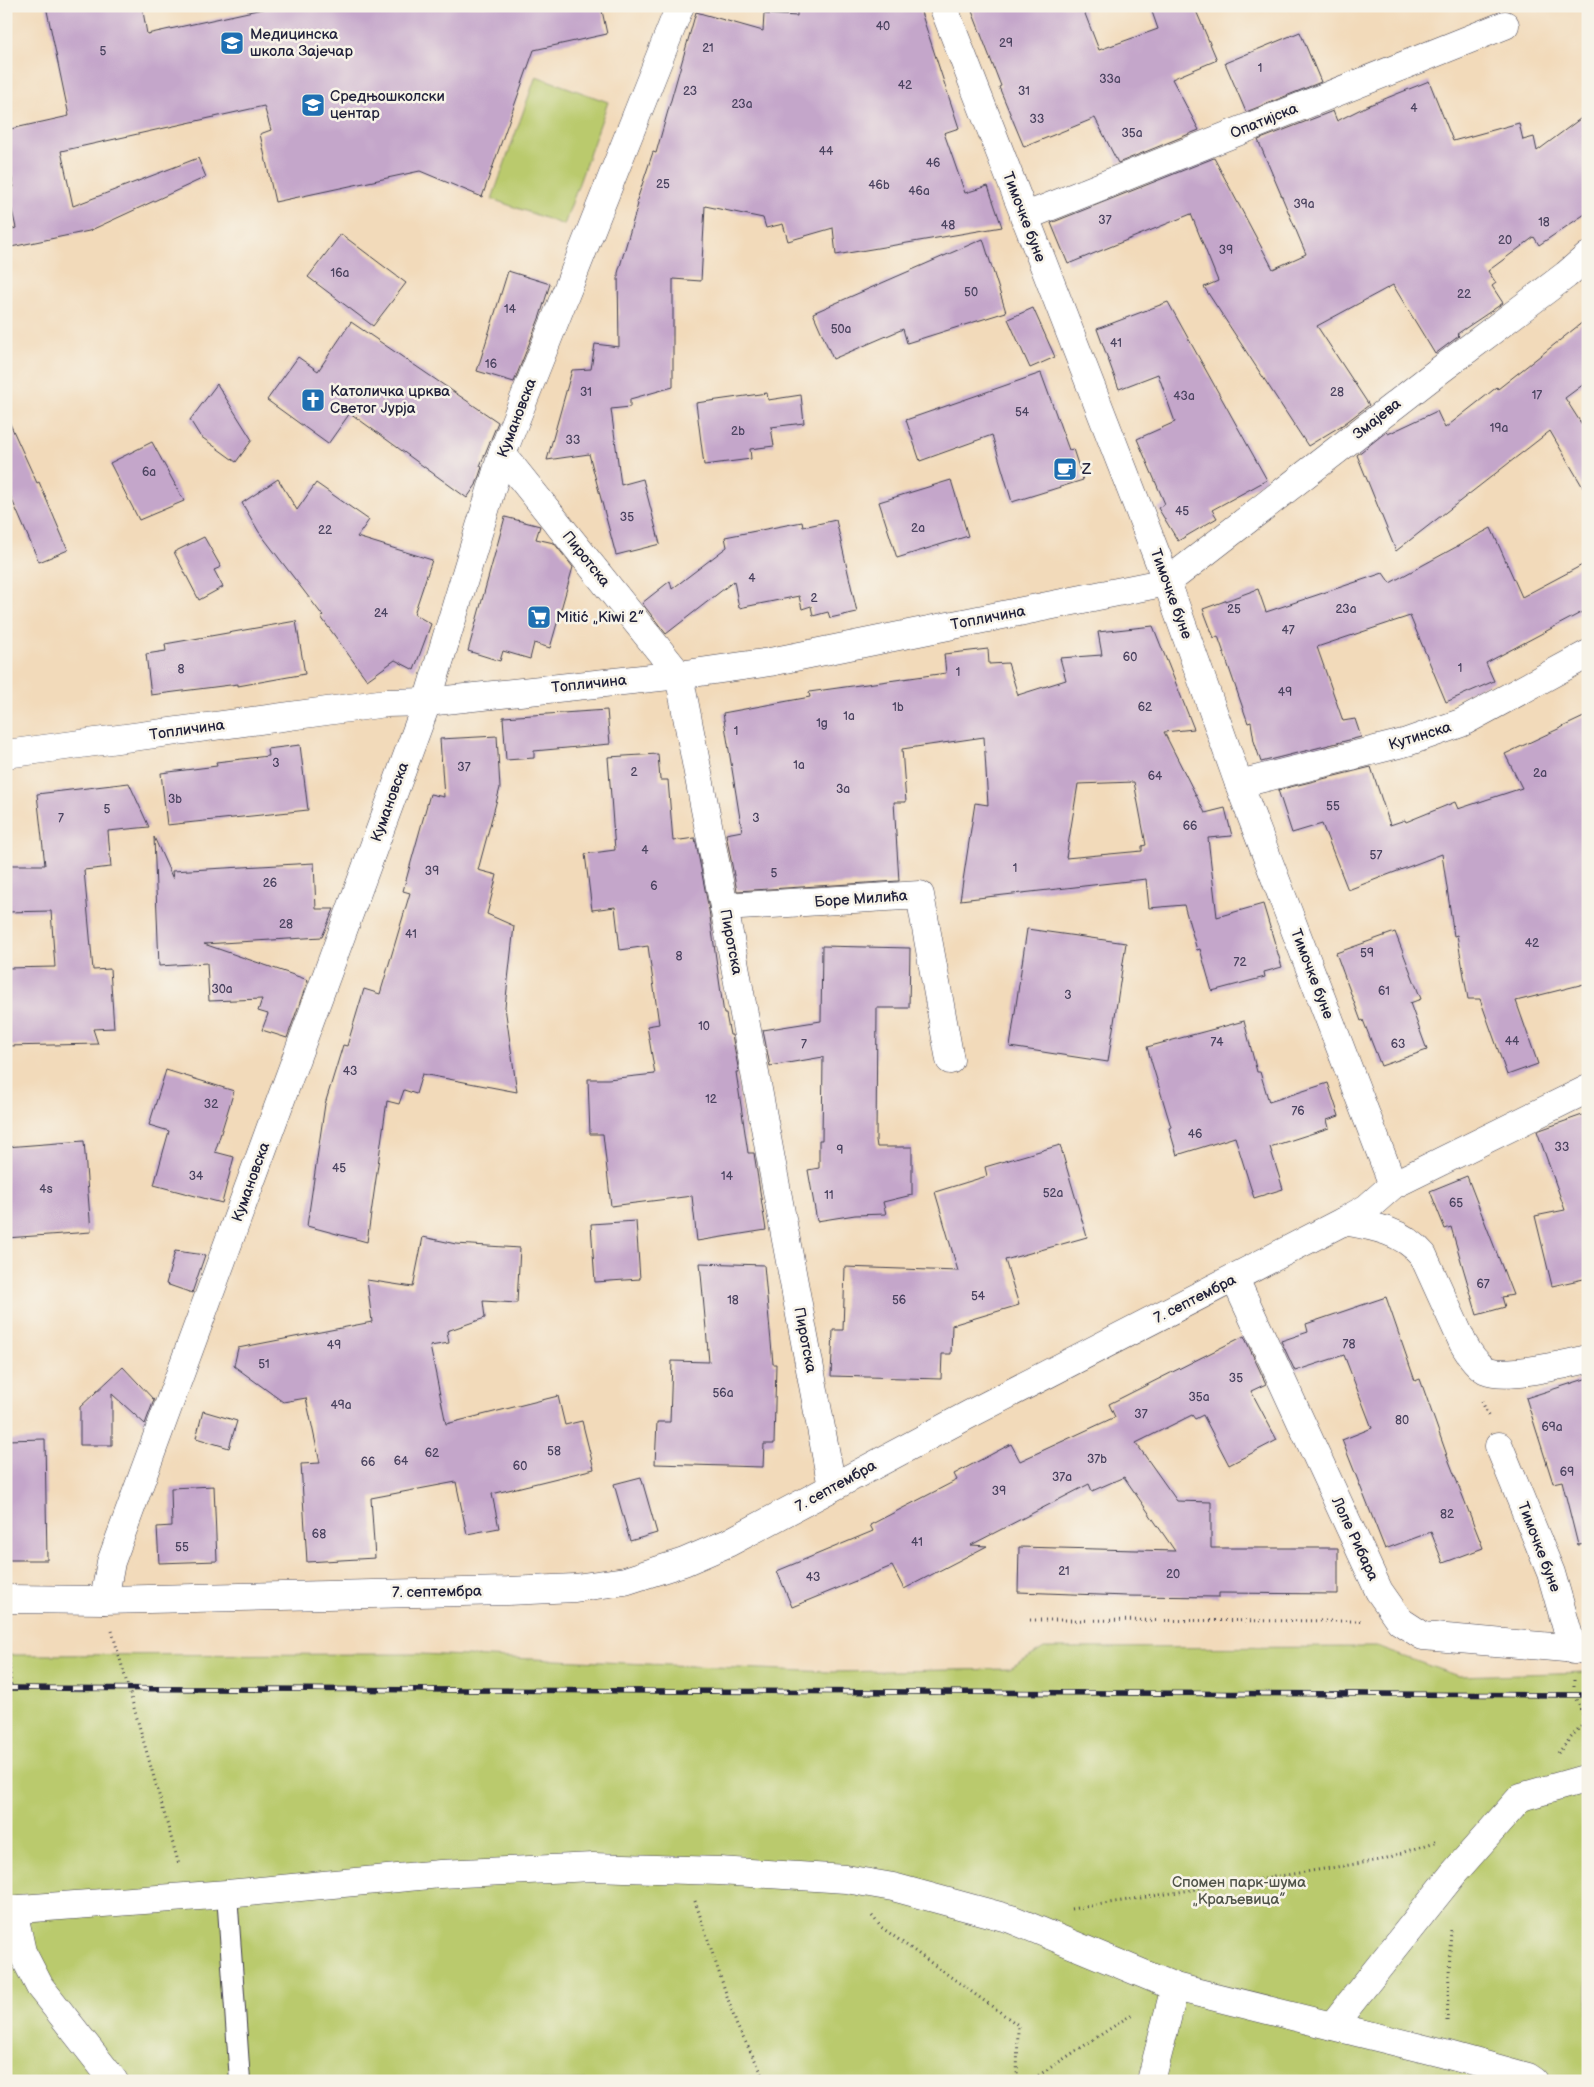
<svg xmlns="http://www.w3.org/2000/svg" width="1594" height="2087" viewBox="0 0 1594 2087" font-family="'Balsamiq Sans',sans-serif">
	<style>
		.green { fill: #baca6d; stroke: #6e7654 }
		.building { fill: #c4a6ca; fill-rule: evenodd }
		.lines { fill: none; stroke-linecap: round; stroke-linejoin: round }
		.lane-casing { stroke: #413e4e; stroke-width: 22 }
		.street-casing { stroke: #413e4e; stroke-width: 29 }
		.primary-casing { stroke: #413e4e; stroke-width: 29 }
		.path { stroke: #413e4e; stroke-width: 3; stroke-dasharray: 1 4; stroke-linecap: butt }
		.lane { stroke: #fff; stroke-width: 20 }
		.street { stroke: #fff; stroke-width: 28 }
		.primary { stroke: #fff; stroke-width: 28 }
		.rail-casing { stroke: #22223b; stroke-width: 5.5 }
		.rail { stroke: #f7f3e8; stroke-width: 4; stroke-dasharray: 11; stroke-linecap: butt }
		.labels { text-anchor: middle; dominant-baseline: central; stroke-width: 5; stroke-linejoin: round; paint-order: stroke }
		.number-label { font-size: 12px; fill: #4a435f }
		.poi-label { font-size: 15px; fill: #22223b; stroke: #f7f3e8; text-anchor: start }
		.street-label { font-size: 15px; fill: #22223b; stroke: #f7f3e8 }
		.park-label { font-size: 15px; fill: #50544a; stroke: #f7f3e8 }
	</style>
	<rect width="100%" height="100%" fill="#f7f3e8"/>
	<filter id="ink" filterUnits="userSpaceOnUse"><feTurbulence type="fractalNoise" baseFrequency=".02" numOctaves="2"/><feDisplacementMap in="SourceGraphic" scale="10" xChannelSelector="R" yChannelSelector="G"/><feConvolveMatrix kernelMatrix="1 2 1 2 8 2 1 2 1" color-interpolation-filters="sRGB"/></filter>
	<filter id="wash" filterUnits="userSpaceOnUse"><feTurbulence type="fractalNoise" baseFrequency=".0096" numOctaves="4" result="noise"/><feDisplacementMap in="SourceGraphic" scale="20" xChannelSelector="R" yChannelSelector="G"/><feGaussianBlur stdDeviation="1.12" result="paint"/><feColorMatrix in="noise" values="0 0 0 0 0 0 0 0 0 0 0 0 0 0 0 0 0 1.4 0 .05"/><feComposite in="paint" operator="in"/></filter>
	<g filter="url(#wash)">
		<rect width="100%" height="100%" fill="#f2daba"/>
		<g class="green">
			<polygon points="536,76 608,102 564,225 492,199"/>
			<polygon points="1376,1647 1458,1676 1588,1672 1588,2081 6,2081 6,1655 420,1654 829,1672 1010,1669 1044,1648"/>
		</g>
		<g id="blocks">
			<g class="building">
				<polygon points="46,6 142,6 147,34 276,6 601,6 607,34 534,50 482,197 420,171 275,202 260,134 271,130 264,106 61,151 73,206 198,158 206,177 89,231 6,248 6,231 16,228 7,188 14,187 6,153 6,130 69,116"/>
				<polygon points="797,6 919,6 959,128 944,133 965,193 988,186 1002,227 836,255 833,228 788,241 783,224 766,228 763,218 705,206 701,281 673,279 673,387 630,399 630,407 611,409 621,485 643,479 660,544 616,555 589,454 547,460 572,370 591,369 595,344 619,347 618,273 638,204 636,203 653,152 656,153 696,12 763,31 764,14 797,16"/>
				<polygon points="970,6 1082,6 1099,50 1158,29 1150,6 1194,6 1217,60 1172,79 1199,130 1118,163 1095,118 1024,147 999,87 1001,86"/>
				<polygon points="1300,32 1321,82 1246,112 1225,63"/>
				<polygon points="1429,81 1453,141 1519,123 1523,140 1534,137 1537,151 1588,113 1588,212 1539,245 1534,237 1488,271 1496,283 1492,286 1503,303 1457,334 1459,336 1435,354 1393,285 1317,326 1369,405 1344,424 1308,446 1204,287 1218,281 1191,214 1068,264 1051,223 1214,158 1273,269 1306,254 1258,140 1333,111 1337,121 1367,106"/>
				<polygon points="341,234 406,283 373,326 308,277"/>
				<polygon points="983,239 1006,312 907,343 903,329 833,359 813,313"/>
				<polygon points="508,271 550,284 540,316 514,382 477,371"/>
				<polygon points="1168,302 1267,480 1212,510 1217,518 1178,541 1158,508 1165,504 1137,439 1175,422 1158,374 1119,389 1097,329"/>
				<polygon points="1033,308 1055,357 1030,368 1008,319"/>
				<polygon points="1588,318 1588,381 1565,398 1588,434 1588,496 1550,431 1396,551 1357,455 1386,432 1388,434 1437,411 1445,428 1497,387 1498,389"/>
				<polygon points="351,322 498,422 480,466 482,467 476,485 467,498 350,413 328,444 267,400 298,357 318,371"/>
				<polygon points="1041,373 1069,450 1073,449 1083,480 1012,502 992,435 920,461 906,420"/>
				<polygon points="217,384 252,440 236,462 200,436 190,420"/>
				<polygon points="767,393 768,400 801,395 804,423 771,427 774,446 750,449 751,459 704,465 696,403"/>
				<polygon points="6,415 37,483 39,482 68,550 39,562 6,486"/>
				<polygon points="152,442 184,501 139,520 110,463"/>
				<polygon points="278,479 297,510 316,483 369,520 357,537 432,560 414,614 431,624 414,670 395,660 367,680 321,617 323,616 259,532 242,503"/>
				<polygon points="951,480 968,536 897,558 879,502"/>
				<polygon points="505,517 540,526 536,539 554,543 573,567 550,648 534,643 530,659 503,651 500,661 468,651"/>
				<polygon points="836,520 857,612 830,618 828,612 813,616 811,606 802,609 799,596 739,608 734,581 666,634 642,603 670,581 672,589 727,547 725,537 802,522 803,527"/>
				<polygon points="1491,528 1522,597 1588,562 1588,609 1486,663 1494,681 1446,702 1410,616 1317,647 1343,721 1355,719 1361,737 1261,762 1254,741 1251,722 1248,723 1218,636 1214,638 1203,609 1258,589 1266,612 1383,573 1390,583"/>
				<polygon points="204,537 221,567 214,570 223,587 199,600 174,552"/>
				<polygon points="296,621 305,674 238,686 238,684 151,695 146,654 166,651 165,644"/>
				<path d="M1153,626l41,103 -30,3 41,81 20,-5 7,28 -24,2 9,79 46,-13 19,63 -18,5 1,5 -53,14 -12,-42 -3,1 -13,-45 -35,3 -3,-29 -186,21 15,-97 13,2 -4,-68 -82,12 4,53h-12l5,79 -162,10 -11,-57 16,-3 -19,-118 87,-16 -1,-5 137,-19 -2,-19 44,-5 1,15 19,-1 10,32 48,-15 -6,-22 42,-3 -4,-23zM1134,782l12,63 -4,1v5l-76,7 12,-74z"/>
				<polygon points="607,710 610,744 534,751 534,758 506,760 503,717"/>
				<polygon points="1588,715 1588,983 1516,1001 1538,1064 1507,1075 1480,999 1468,999 1457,935 1454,936 1442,854 1348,890 1322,824 1292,833 1278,790 1371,767 1390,825 1405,820 1406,822 1455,802 1458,809 1522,788 1505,754"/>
				<polygon points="497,736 500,788 478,870 497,875 487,914 514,926 505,1007 517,1092 422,1074 416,1094 404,1090 399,1104 387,1101 367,1242 307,1226 325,1104 343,1045 347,1046 364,989 380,994 410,893 403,891 430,794 444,797 440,739"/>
				<polygon points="300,745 308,810 167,825 161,773 217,766 216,762 268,756 267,749"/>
				<polygon points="658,754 660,780 668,780 673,841 695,838 709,910 724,1014 726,1014 730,1035 732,1035 739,1072 736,1072 748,1153 754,1153 766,1230 697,1241 692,1196 611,1206 603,1134 590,1134 588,1079 608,1079 655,1074 647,1026 659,1024 648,946 620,950 615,907 592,910 585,854 615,850 608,757"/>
				<polygon points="129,783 149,827 108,831 111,867 84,870 93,970 110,969 114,1028 93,1029 98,1044 6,1046 6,968 55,967 51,911 6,912 6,865 45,865 37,794"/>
				<polygon points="154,837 173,879 172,871 314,863 316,909 334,909 322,937 204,944 308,980 287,1038 262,1030 268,1014 258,1011 262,999 209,1001 207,963 159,966"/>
				<polygon points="1027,929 1126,943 1108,1062 1010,1047"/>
				<polygon points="1395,932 1421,999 1410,1003 1427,1050 1381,1066 1363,1020 1361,1021 1336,953"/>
				<polygon points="822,946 910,948 909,1008 877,1008 876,1140 877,1147 912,1147 912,1195 883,1202 886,1214 855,1215 817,1221 808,1170 819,1168 819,1140 822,1140 823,1057 770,1066 763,1030 821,1021"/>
				<polygon points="1244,1021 1257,1072 1260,1072 1269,1102 1328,1083 1339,1116 1327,1120 1329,1128 1270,1147 1283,1189 1254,1198 1235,1137 1177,1155 1169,1128 1171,1127 1147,1047"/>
				<polygon points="166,1070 234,1091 215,1152 234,1157 222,1203 154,1185 169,1131 149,1125"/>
				<polygon points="1588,1113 1588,1278 1552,1286 1535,1216 1565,1210 1537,1131"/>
				<polygon points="84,1141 91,1232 6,1238 6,1147"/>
				<polygon points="1060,1145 1087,1237 1005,1260 1019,1305 952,1325 951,1354 942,1354 941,1379 831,1376 833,1330 843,1330 845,1267 958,1271 935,1192 987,1176 985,1167"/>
				<polygon points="1467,1176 1513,1295 1502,1297 1505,1307 1477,1315 1451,1227 1445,1229 1430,1191"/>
				<polygon points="636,1221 640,1279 595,1282 591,1224"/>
				<polygon points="423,1237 456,1244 520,1248 517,1303 483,1301 485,1318 447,1331 449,1343 430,1346 446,1424 558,1396 565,1425 582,1421 594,1469 492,1494 499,1528 467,1534 456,1482 371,1498 375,1558 307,1562 301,1464 320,1463 306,1398 283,1402 234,1366 238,1348 372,1322 367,1280 413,1287"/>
				<polygon points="175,1251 205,1255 192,1293 166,1284"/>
				<polygon points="700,1263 764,1265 773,1364 776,1364 774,1444 764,1444 763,1467 655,1464 657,1422 670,1422 672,1361 709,1362"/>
				<polygon points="1386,1297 1415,1381 1420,1379 1449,1461 1483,1548 1443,1563 1431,1532 1385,1549 1342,1440 1372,1428 1344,1355 1295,1371 1281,1341 1308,1332 1306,1324"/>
				<polygon points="1244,1336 1266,1384 1251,1391 1277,1440 1229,1465 1203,1415 1195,1419 1192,1415 1136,1443 1177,1501 1211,1502 1211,1548 1338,1548 1338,1594 1219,1593 1219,1597 1127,1596 1018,1592 1019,1547 1175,1551 1124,1477 1092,1491 1089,1484 971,1545 987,1546 904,1589 892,1566 792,1607 777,1571 873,1531 870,1525 957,1480 954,1474 1011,1444 1020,1461 1115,1417 1109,1404"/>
				<polygon points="123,1367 154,1400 145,1424 112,1394 112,1445 80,1445 80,1407"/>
				<polygon points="1588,1378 1588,1544 1578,1545 1562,1481 1553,1483 1526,1398"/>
				<polygon points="203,1411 237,1421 229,1448 196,1438"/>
				<polygon points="45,1439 47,1560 6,1560 6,1440"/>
				<polygon points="641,1477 657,1533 630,1541 614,1484"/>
				<polygon points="214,1486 217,1561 159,1563 157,1527 172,1526 171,1488"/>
			</g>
		</g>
	</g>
	<g filter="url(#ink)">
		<use href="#blocks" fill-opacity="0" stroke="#413e4e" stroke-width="1"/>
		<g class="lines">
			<g class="lane-casing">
				<polyline id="lane" points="227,1894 240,2081"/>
			</g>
			<g class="street-casing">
				<g id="street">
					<polyline points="943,6 1167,582 1239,784 1393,1185"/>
					<polyline points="1024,217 1505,25"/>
					<polyline points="502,454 679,675 724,907 832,1487"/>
					<polyline points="6,754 386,703 427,702 679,675 770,662 1167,582 1440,370 1566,275 1588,256"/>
					<polyline points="1239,784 1407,742 1461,723 1588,654"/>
					<polyline points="724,907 920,895 950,1060"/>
					<polyline points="1235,1279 1379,1591 1400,1621 1423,1636 1588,1650"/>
					<polyline points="1499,1446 1551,1573 1573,1650"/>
					<polyline points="104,1600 111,1562 427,702 502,454 680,6"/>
					<polyline points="6,1910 227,1894 440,1874 593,1867 719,1871 846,1879 893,1887 1011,1919 1175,1987 1445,2054 1528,2077 1534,2081"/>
					<polyline points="13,1910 22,1952 40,1987 114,2081"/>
					<polyline points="1332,2026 1454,1873 1521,1797 1588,1778"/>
					<polyline points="1151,2081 1175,1987"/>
				</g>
			</g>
			<g class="primary-casing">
				<g id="primary">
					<path d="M1344,1221c29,5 59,10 79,34l40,88c5,9 14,22 23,27 21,9 79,-6 102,-11"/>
					<polyline points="6,1599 104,1600 508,1591 575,1588 625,1581 684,1562 728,1543 970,1414 1344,1221 1367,1208 1393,1185 1588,1089"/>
				</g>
			</g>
			<g class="path">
				<polyline points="1482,1401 1488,1416"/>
				<polyline points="1030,1620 1362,1621"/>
				<polyline points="112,1631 179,1865"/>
				<polyline points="1574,1680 1574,1695 1588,1725"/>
				<polyline points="6,1693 11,1688 7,1631"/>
				<polyline points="1558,1753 1585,1721"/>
				<polyline points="695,1901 737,2026 766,2081"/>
				<polyline points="1071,1909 1381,1860 1438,1841"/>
				<polyline points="872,1916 881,1927 1018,2025 1017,2081"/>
				<polyline points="1447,2021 1451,1928"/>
				<polyline points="1030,2081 1134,2013"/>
			</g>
			<use href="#lane" class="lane"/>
			<use href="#street" class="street"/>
			<use href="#primary" class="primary"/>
			<g class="rail-casing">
				<polyline id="rail" points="6,1688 1588,1695"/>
			</g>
			<use href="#rail" class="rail"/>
		</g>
	</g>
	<defs>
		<g id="school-square" transform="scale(1.25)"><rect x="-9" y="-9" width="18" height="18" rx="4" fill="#1f6fb2" stroke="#f7f3e8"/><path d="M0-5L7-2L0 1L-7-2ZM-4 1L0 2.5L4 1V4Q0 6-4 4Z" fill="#fff"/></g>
		<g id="church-square" transform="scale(1.25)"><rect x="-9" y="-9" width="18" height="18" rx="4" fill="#1f6fb2" stroke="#f7f3e8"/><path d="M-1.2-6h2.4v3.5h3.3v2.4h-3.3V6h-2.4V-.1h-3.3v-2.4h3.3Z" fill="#fff"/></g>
		<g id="cafe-square" transform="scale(1.25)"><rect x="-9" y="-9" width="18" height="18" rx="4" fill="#1f6fb2" stroke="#f7f3e8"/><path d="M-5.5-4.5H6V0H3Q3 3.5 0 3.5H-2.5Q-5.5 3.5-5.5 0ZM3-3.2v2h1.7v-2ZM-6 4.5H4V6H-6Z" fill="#fff"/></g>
		<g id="supermarket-square" transform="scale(1.25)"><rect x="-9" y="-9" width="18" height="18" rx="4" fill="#1f6fb2" stroke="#f7f3e8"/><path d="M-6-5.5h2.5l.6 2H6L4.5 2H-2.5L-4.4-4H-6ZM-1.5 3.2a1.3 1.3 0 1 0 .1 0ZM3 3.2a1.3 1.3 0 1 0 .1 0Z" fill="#fff"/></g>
	</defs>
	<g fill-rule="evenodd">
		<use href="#school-square" x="232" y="43"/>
		<use href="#school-square" x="313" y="105"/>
		<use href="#church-square" x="313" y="400"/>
		<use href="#cafe-square" x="1065" y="469"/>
		<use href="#supermarket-square" x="539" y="617"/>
	</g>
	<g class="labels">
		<g class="number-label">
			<text x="883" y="26">40</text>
			<text x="1006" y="43">29</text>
			<text x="708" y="48">21</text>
			<text x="103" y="51">5</text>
			<text x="1260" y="68">1</text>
			<text x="1110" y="79">33a</text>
			<text x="905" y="85">42</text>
			<text x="690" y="91">23</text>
			<text x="1024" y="91">31</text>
			<text x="742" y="104">23a</text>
			<text x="1414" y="108">4</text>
			<text x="1037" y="119">33</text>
			<text x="1132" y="133">35a</text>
			<text x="826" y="151">44</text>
			<text x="933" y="163">46</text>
			<text x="663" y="184">25</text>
			<text x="879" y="185">46b</text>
			<text x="919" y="191">46a</text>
			<text x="1304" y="204">39a</text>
			<text x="1105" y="220">37</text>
			<text x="1544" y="222">18</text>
			<text x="948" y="225">48</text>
			<text x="1505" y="240">20</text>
			<text x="1226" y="250">39</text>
			<text x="340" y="273">16a</text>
			<text x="971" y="292">50</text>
			<text x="1464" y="294">22</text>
			<text x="510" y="309">14</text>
			<text x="841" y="329">50a</text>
			<text x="1116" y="343">41</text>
			<text x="491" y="364">16</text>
			<text x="586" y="392">31</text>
			<text x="1337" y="392">28</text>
			<text x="1537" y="395">17</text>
			<text x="1184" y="396">43a</text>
			<text x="1022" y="412">54</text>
			<text x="1499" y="428">19a</text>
			<text x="738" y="431">2b</text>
			<text x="573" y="440">33</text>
			<text x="149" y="472">6a</text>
			<text x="1182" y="511">45</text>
			<text x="627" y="517">35</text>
			<text x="918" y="528">2a</text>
			<text x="325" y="530">22</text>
			<text x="752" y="578">4</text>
			<text x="814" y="598">2</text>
			<text x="1234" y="609">25</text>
			<text x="1346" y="609">23a</text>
			<text x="381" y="613">24</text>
			<text x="1288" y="630">47</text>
			<text x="1130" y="657">60</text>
			<text x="1460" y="668">1</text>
			<text x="181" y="669">8</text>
			<text x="958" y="672">1</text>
			<text x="1285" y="692">49</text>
			<text x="898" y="707">1b</text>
			<text x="1145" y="707">62</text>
			<text x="849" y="716">1a</text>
			<text x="822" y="723">1g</text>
			<text x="736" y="731">1</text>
			<text x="276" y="763">3</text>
			<text x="799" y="765">1a</text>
			<text x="464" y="767">37</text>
			<text x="634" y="772">2</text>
			<text x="1540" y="773">2a</text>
			<text x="1155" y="776">64</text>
			<text x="843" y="789">3a</text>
			<text x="175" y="799">3b</text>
			<text x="1333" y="806">55</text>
			<text x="107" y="809">5</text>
			<text x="61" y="818">7</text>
			<text x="756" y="818">3</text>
			<text x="1190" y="826">66</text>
			<text x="645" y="850">4</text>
			<text x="1376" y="855">57</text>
			<text x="1015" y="868">1</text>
			<text x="432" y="871">39</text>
			<text x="774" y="873">5</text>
			<text x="270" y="883">26</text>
			<text x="654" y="886">6</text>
			<text x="286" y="924">28</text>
			<text x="411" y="934">41</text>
			<text x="1532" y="943">42</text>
			<text x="1367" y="953">59</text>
			<text x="679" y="956">8</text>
			<text x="1240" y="962">72</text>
			<text x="222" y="989">30a</text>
			<text x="1384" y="991">61</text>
			<text x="1068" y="995">3</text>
			<text x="704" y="1026">10</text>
			<text x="1512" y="1041">44</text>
			<text x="1217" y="1042">74</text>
			<text x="804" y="1044">7</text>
			<text x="1398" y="1044">63</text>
			<text x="350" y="1071">43</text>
			<text x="711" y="1099">12</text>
			<text x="211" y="1104">32</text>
			<text x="1298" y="1111">76</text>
			<text x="1195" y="1134">46</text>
			<text x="1562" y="1147">33</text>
			<text x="840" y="1150">9</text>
			<text x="339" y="1168">45</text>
			<text x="196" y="1176">34</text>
			<text x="727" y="1176">14</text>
			<text x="46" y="1189">4s</text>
			<text x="1053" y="1193">52a</text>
			<text x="829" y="1195">11</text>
			<text x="1456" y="1203">65</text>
			<text x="1483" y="1284">67</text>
			<text x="978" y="1296">54</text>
			<text x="733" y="1300">18</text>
			<text x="899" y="1300">56</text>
			<text x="1349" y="1344">78</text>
			<text x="334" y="1345">49</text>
			<text x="264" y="1364">51</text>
			<text x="1236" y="1378">35</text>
			<text x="723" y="1393">56a</text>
			<text x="1199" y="1397">35a</text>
			<text x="341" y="1405">49a</text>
			<text x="1141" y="1414">37</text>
			<text x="1402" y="1420">80</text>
			<text x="1552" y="1427">69a</text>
			<text x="554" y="1451">58</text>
			<text x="432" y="1453">62</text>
			<text x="1097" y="1459">37b</text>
			<text x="401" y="1461">64</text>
			<text x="368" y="1462">66</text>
			<text x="520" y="1466">60</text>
			<text x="1567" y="1472">69</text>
			<text x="1062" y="1477">37a</text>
			<text x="999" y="1491">39</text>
			<text x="1447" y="1514">82</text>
			<text x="319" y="1534">68</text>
			<text x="917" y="1542">41</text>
			<text x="182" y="1547">55</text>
			<text x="1064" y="1571">21</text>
			<text x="1173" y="1574">20</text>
			<text x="813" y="1577">43</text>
		</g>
		<g class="poi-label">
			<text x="250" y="34">Медицинска<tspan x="250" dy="17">школа Зајечар</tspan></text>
			<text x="330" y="96">Средњошколски<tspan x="330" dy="17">центар</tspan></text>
			<text x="330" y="391">Католичка црква<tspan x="330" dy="17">Светог Јурја</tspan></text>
			<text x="1082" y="469">Z</text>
			<text x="556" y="617">Mitić „Kiwi 2”</text>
		</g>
		<g class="street-label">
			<text transform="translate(1264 121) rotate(-22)">Опатијска</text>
			<text transform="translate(1024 217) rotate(69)">Тимочке буне</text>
			<text transform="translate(517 418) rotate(-69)">Кумановска</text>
			<text transform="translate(1377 419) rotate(-38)">Змајева</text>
			<text transform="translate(586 559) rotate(51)">Пиротска</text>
			<text transform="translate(1171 594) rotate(70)">Тимочке буне</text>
			<text transform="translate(988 618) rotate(-11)">Топличина</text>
			<text transform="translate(589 684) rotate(-6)">Топличина</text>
			<text transform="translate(187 730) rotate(-8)">Топличина</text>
			<text transform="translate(1420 736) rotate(-17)">Кутинска</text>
			<text transform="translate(390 802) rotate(-70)">Кумановска</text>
			<text transform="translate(861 899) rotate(-4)">Боре Милића</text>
			<text transform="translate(731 942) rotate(79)">Пиротска</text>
			<text transform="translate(1312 974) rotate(69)">Тимочке буне</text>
			<text transform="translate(251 1182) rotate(-70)">Кумановска</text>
			<text transform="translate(1195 1299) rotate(-27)">7. септембра</text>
			<text transform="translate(805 1340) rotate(79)">Пиротска</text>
			<text transform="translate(836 1486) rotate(-29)">7. септембра</text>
			<text transform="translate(1355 1539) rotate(65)">Лоле Рибара</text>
			<text transform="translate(1539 1547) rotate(69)">Тимочке буне</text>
			<text transform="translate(437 1592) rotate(-1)">7. септембра</text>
		</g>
		<g class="park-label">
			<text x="1239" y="1882">Спомен парк-шума<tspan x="1239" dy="17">„Краљевица”</tspan></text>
		</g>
	</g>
	<rect width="1594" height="2087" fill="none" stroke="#f7f3e8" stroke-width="25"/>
</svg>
